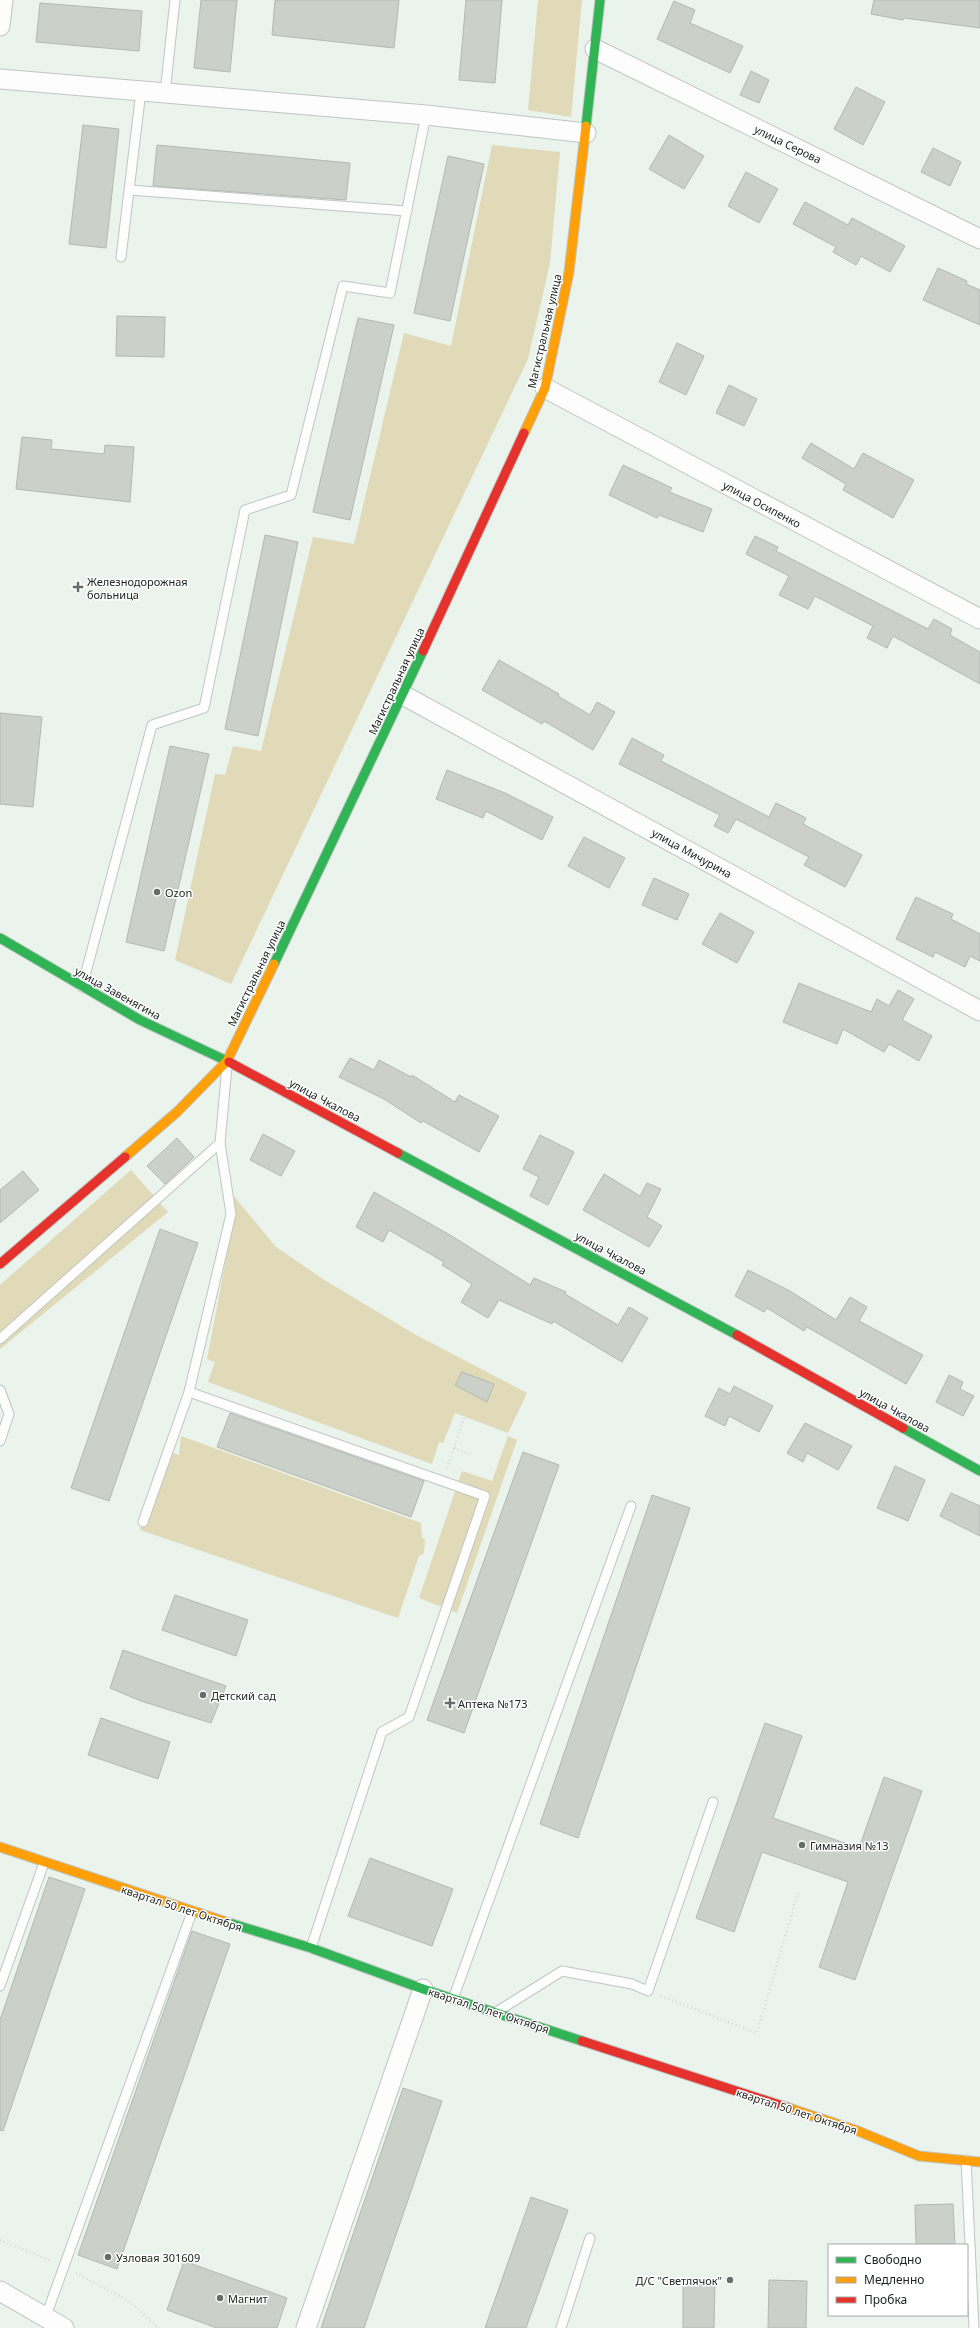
<svg xmlns="http://www.w3.org/2000/svg" width="980" height="2328" viewBox="0 0 980 2328" font-family="'Noto Sans',sans-serif">
	<style>
		.green { fill: #e0dab8 }
		.building { fill: #cbd0c9; stroke: #b3b8b2 }
		.lines { fill: none; stroke-linecap: round; stroke-linejoin: round }
		.lane-casing { stroke: #bfc6c1; stroke-width: 11 }
		.street-casing { stroke: #bfc6c1; stroke-width: 21 }
		.fast-casing { stroke: #bfc6c1; stroke-width: 11 }
		.slow-casing { stroke: #bfc6c1; stroke-width: 11 }
		.jam-casing { stroke: #bfc6c1; stroke-width: 11 }
		.path { stroke: #d7dad8; stroke-width: 2.5; stroke-dasharray: 1 3; stroke-linecap: butt }
		.lane { stroke: #fcfdfc; stroke-width: 9 }
		.street { stroke: #fcfdfc; stroke-width: 19 }
		.fast { stroke: #30b455; stroke-width: 9 }
		.slow { stroke: #ff9f0a; stroke-width: 9 }
		.jam { stroke: #e5322d; stroke-width: 9 }
		.poi-dot { fill: #676e69; stroke: #fff; stroke-width: 1.5 }
		.labels { text-anchor: middle; dominant-baseline: central; stroke-width: 3; stroke-linejoin: round; paint-order: stroke }
		.street-label { font-size: 11px; fill: #202622; stroke: #fff }
		.poi-label { font-size: 11px; fill: #202622; stroke: #fff; text-anchor: start }
	</style>
	<rect width="100%" height="100%" fill="#eaf3ec"/>
	<g class="green">
		<polygon points="538,0 582,0 571,117 528,110"/>
		<polygon points="492,145 560,152 550,263 528,359 231,984 175,960 215,774 225,775 233,746 261,751 313,537 354,544 404,333 451,346"/>
		<polygon points="131,1170 168,1212 0,1349 0,1285"/>
		<polygon points="232,1194 276,1247 326,1281 416,1335 527,1393 508,1433 455,1413 443,1443 439,1442 432,1464 208,1382 215,1362 207,1359 230,1238"/>
		<polygon points="181,1436 421,1523 422,1538 425,1539 424,1553 419,1556 398,1618 140,1530 167,1451 179,1455"/>
		<polygon points="508,1436 517,1440 457,1613 419,1598 462,1471 492,1481"/>
	</g>
	<g class="building">
		<polygon points="201,0 237,0 230,72 194,68"/>
		<polygon points="275,0 399,0 394,48 272,35"/>
		<polygon points="466,0 502,0 495,83 459,80"/>
		<polygon points="874,0 980,0 980,28 904,18 903,20 871,14"/>
		<polygon points="674,1 695,10 690,23 743,46 730,73 657,39"/>
		<polygon points="40,3 142,11 139,51 36,42"/>
		<polygon points="751,71 769,80 759,103 740,95"/>
		<polygon points="856,87 885,102 863,145 834,129"/>
		<polygon points="83,125 119,129 106,248 69,244"/>
		<polygon points="669,135 704,156 684,189 649,169"/>
		<polygon points="157,145 350,163 346,200 153,186"/>
		<polygon points="933,148 961,162 950,186 921,172"/>
		<polygon points="448,156 484,164 450,321 414,313"/>
		<polygon points="746,172 778,189 759,223 728,206"/>
		<polygon points="805,202 848,225 852,218 905,246 890,272 861,256 856,265 833,252 836,247 793,224"/>
		<polygon points="938,268 967,281 966,284 980,290 980,325 923,300"/>
		<polygon points="117,316 165,317 164,357 116,356"/>
		<polygon points="358,318 394,325 350,520 313,512"/>
		<polygon points="677,343 704,356 686,395 659,382"/>
		<polygon points="729,385 757,399 744,426 716,413"/>
		<polygon points="22,437 52,440 51,449 104,454 105,445 134,447 130,502 16,489"/>
		<polygon points="811,443 854,469 863,453 914,480 893,518 843,490 846,484 802,458"/>
		<polygon points="623,465 672,488 669,492 712,509 703,532 659,515 657,518 609,495"/>
		<polygon points="265,535 298,542 258,736 225,729"/>
		<polygon points="755,536 778,547 776,551 928,629 934,619 952,629 950,635 980,652 980,684 893,636 887,648 867,638 873,626 815,596 808,609 779,595 789,576 746,554"/>
		<polygon points="499,660 559,694 558,696 590,715 597,702 615,712 593,750 544,721 542,724 482,690"/>
		<polygon points="0,713 42,717 33,807 0,804"/>
		<polygon points="632,738 664,755 661,761 769,817 776,803 806,818 803,824 862,855 845,887 804,865 809,857 736,819 728,833 714,826 720,815 619,764"/>
		<polygon points="170,746 209,754 164,951 126,942"/>
		<polygon points="447,770 505,793 553,817 542,840 486,811 483,818 436,799"/>
		<polygon points="584,837 625,858 609,888 568,866"/>
		<polygon points="654,878 689,894 677,920 642,905"/>
		<polygon points="916,897 953,914 951,919 980,934 980,961 970,956 965,967 935,952 933,957 896,939"/>
		<polygon points="720,913 754,932 737,963 702,944"/>
		<polygon points="799,983 871,1012 877,999 889,1006 898,990 914,999 902,1020 932,1036 919,1061 889,1044 884,1052 843,1029 837,1044 783,1022"/>
		<polygon points="350,1058 374,1070 379,1060 411,1077 412,1075 455,1102 459,1095 499,1116 479,1152 423,1121 421,1123 384,1099 339,1077"/>
		<polygon points="263,1134 295,1151 281,1176 250,1160"/>
		<polygon points="540,1135 574,1152 548,1205 530,1196 539,1177 523,1169"/>
		<polygon points="177,1138 194,1157 165,1184 147,1166"/>
		<polygon points="23,1171 39,1190 0,1223 0,1190"/>
		<polygon points="604,1174 640,1196 647,1183 661,1189 647,1217 662,1226 649,1247 583,1210"/>
		<polygon points="374,1192 450,1235 530,1285 534,1278 566,1292 565,1294 618,1325 629,1307 648,1318 622,1362 553,1321 552,1324 499,1300 488,1318 461,1302 472,1284 442,1265 444,1262 389,1230 383,1242 356,1227"/>
		<polygon points="160,1229 198,1243 109,1501 71,1488"/>
		<polygon points="748,1270 790,1291 836,1320 850,1297 867,1307 859,1321 923,1355 906,1384 807,1327 804,1331 767,1308 764,1312 735,1296"/>
		<polygon points="462,1372 494,1384 487,1402 455,1385"/>
		<polygon points="949,1375 963,1382 960,1389 974,1396 963,1416 936,1402"/>
		<polygon points="734,1386 773,1406 759,1432 729,1416 725,1426 705,1416 719,1388 730,1394"/>
		<polygon points="230,1413 424,1481 411,1517 217,1447"/>
		<polygon points="805,1423 852,1446 838,1470 807,1453 803,1462 787,1453"/>
		<polygon points="523,1452 559,1465 464,1733 427,1720"/>
		<polygon points="895,1466 925,1480 908,1521 877,1508"/>
		<polygon points="951,1493 980,1506 980,1536 940,1516"/>
		<polygon points="652,1495 690,1508 578,1838 540,1824"/>
		<polygon points="175,1595 248,1620 236,1656 162,1630"/>
		<polygon points="123,1650 226,1686 211,1723 141,1701 110,1688"/>
		<polygon points="101,1718 170,1742 158,1779 88,1755"/>
		<polygon points="765,1723 802,1736 773,1818 859,1848 884,1777 922,1791 855,1980 819,1967 848,1882 762,1852 734,1932 696,1918"/>
		<polygon points="370,1858 453,1889 432,1946 348,1916"/>
		<polygon points="49,1877 85,1889 3,2131 0,2130 0,2020"/>
		<polygon points="192,1931 230,1944 117,2269 78,2255"/>
		<polygon points="403,2088 442,2101 364,2328 321,2328"/>
		<polygon points="531,2197 568,2210 526,2328 485,2328"/>
		<polygon points="953,2204 955,2245 916,2245 915,2205"/>
		<polygon points="184,2261 287,2298 277,2328 217,2328 167,2310"/>
		<polygon points="769,2280 807,2281 806,2328 768,2328"/>
		<polygon points="683,2282 715,2282 714,2328 683,2328"/>
	</g>
	<g class="lines">
		<g class="lane-casing">
			<g id="lane">
				<polyline points="165,93 175,0"/>
				<polyline points="130,190 407,211"/>
				<polyline points="121,257 141,91"/>
				<polyline points="82,987 152,725 204,708 245,510 291,495 343,286 390,293 426,115"/>
				<polyline points="0,1339 220,1143"/>
				<polyline points="0,1390 9,1414 0,1441"/>
				<polyline points="189,1392 485,1496 409,1717 382,1732 311,1948"/>
				<polyline points="143,1522 189,1392 231,1214 220,1143 227,1067"/>
				<polyline points="0,1986 44,1863"/>
				<polyline points="453,1999 631,1506"/>
				<polyline points="498,2011 562,1971 632,1984 648,1991 713,1802"/>
				<polyline points="966,2160 974,2328"/>
				<polyline points="46,2316 192,1912"/>
				<polyline points="561,2328 590,2238"/>
			</g>
		</g>
		<g class="street-casing">
			<g id="street">
				<polyline points="0,26 3,0"/>
				<polyline points="595,49 980,239"/>
				<polyline points="0,79 426,115 586,133"/>
				<polyline points="545,388 980,619"/>
				<polyline points="403,695 980,1011"/>
				<polyline points="0,2291 64,2328"/>
				<polyline points="306,2328 423,1989"/>
			</g>
		</g>
		<g class="fast-casing">
			<g id="fast">
				<polyline points="586,126 600,0"/>
				<polyline points="0,938 140,1020 229,1062"/>
				<polyline points="274,964 423,651"/>
				<polyline points="398,1153 737,1335"/>
				<polyline points="903,1428 980,1471"/>
				<polyline points="223,1921 311,1948 423,1989 582,2041"/>
			</g>
		</g>
		<g class="slow-casing">
			<g id="slow">
				<polyline points="524,433 545,388 569,272 586,126"/>
				<polyline points="125,1157 177,1112 227,1061 274,964"/>
				<polyline points="0,1847 223,1921"/>
				<polyline points="789,2108 858,2131 919,2156 980,2162"/>
			</g>
		</g>
		<g class="jam-casing">
			<g id="jam">
				<polyline points="423,651 524,433"/>
				<polyline points="229,1062 398,1153"/>
				<polyline points="0,1264 125,1157"/>
				<polyline points="737,1335 903,1428"/>
				<polyline points="582,2041 789,2108"/>
			</g>
		</g>
		<g class="path">
			<polyline points="454,1448 472,1455"/>
			<polyline points="447,1468 470,1400"/>
			<polyline points="661,1996 757,2033 798,1892"/>
			<polyline points="0,2240 51,2261"/>
			<polyline points="76,2273 129,2301 158,2328"/>
		</g>
		<use href="#lane" class="lane"/>
		<use href="#street" class="street"/>
		<use href="#fast" class="fast"/>
		<use href="#slow" class="slow"/>
		<use href="#jam" class="jam"/>
	</g>
	<g class="poi-dot">
		<path d="M76 581h4v4h4v4h-4v4h-4v-4h-4v-4h4z"/>
		<circle cx="157" cy="892" r="4"/>
		<circle cx="203" cy="1695" r="4"/>
		<path d="M448 1697h4v4h4v4h-4v4h-4v-4h-4v-4h4z"/>
		<circle cx="802" cy="1845" r="4"/>
		<circle cx="108" cy="2257" r="4"/>
		<circle cx="730" cy="2280" r="4"/>
		<circle cx="220" cy="2298" r="4"/>
	</g>
	<g class="labels">
		<g class="street-label">
			<text transform="translate(788 144) rotate(26)">улица Серова</text>
			<text transform="translate(544 331) rotate(-77)">Магистральная улица</text>
			<text transform="translate(762 504) rotate(28)">улица Осипенко</text>
			<text transform="translate(396 681) rotate(-65)">Магистральная улица</text>
			<text transform="translate(692 853) rotate(29)">улица Мичурина</text>
			<text transform="translate(256 973) rotate(-64)">Магистральная улица</text>
			<text transform="translate(118 993) rotate(29)">улица Завенягина</text>
			<text transform="translate(325 1100) rotate(28)">улица Чкалова</text>
			<text transform="translate(611 1253) rotate(28)">улица Чкалова</text>
			<text transform="translate(895 1410) rotate(29)">улица Чкалова</text>
			<text transform="translate(182 1908) rotate(18)">квартал 50 лет Октября</text>
			<text transform="translate(489 2010) rotate(18)">квартал 50 лет Октября</text>
			<text transform="translate(797 2111) rotate(18)">квартал 50 лет Октября</text>
		</g>
		<g class="poi-label">
			<text x="87" y="581">Железнодорожная<tspan x="87" dy="13">больница</tspan></text>
			<text x="165" y="892">Ozon</text>
			<text x="211" y="1695">Детский сад</text>
			<text x="458" y="1703">Аптека №173</text>
			<text x="810" y="1845">Гимназия №13</text>
			<text x="116" y="2257">Узловая 301609</text>
			<text x="722" y="2280" text-anchor="end">Д/С "Светлячок"</text>
			<text x="228" y="2298">Магнит</text>
		</g>
	</g>
	<rect x="828" y="2244" width="140" height="72" fill="#ffffff" stroke="#a6a8a7"/>
	<rect x="836" y="2257" width="20" height="6" fill="#30b455" stroke="#a6a8a7"/>
	<text x="864" y="2264" font-size="12" fill="#202622">Свободно</text>
	<rect x="836" y="2277" width="20" height="6" fill="#ff9f0a" stroke="#a6a8a7"/>
	<text x="864" y="2284" font-size="12" fill="#202622">Медленно</text>
	<rect x="836" y="2297" width="20" height="6" fill="#e5322d" stroke="#a6a8a7"/>
	<text x="864" y="2304" font-size="12" fill="#202622">Пробка</text>
</svg>
